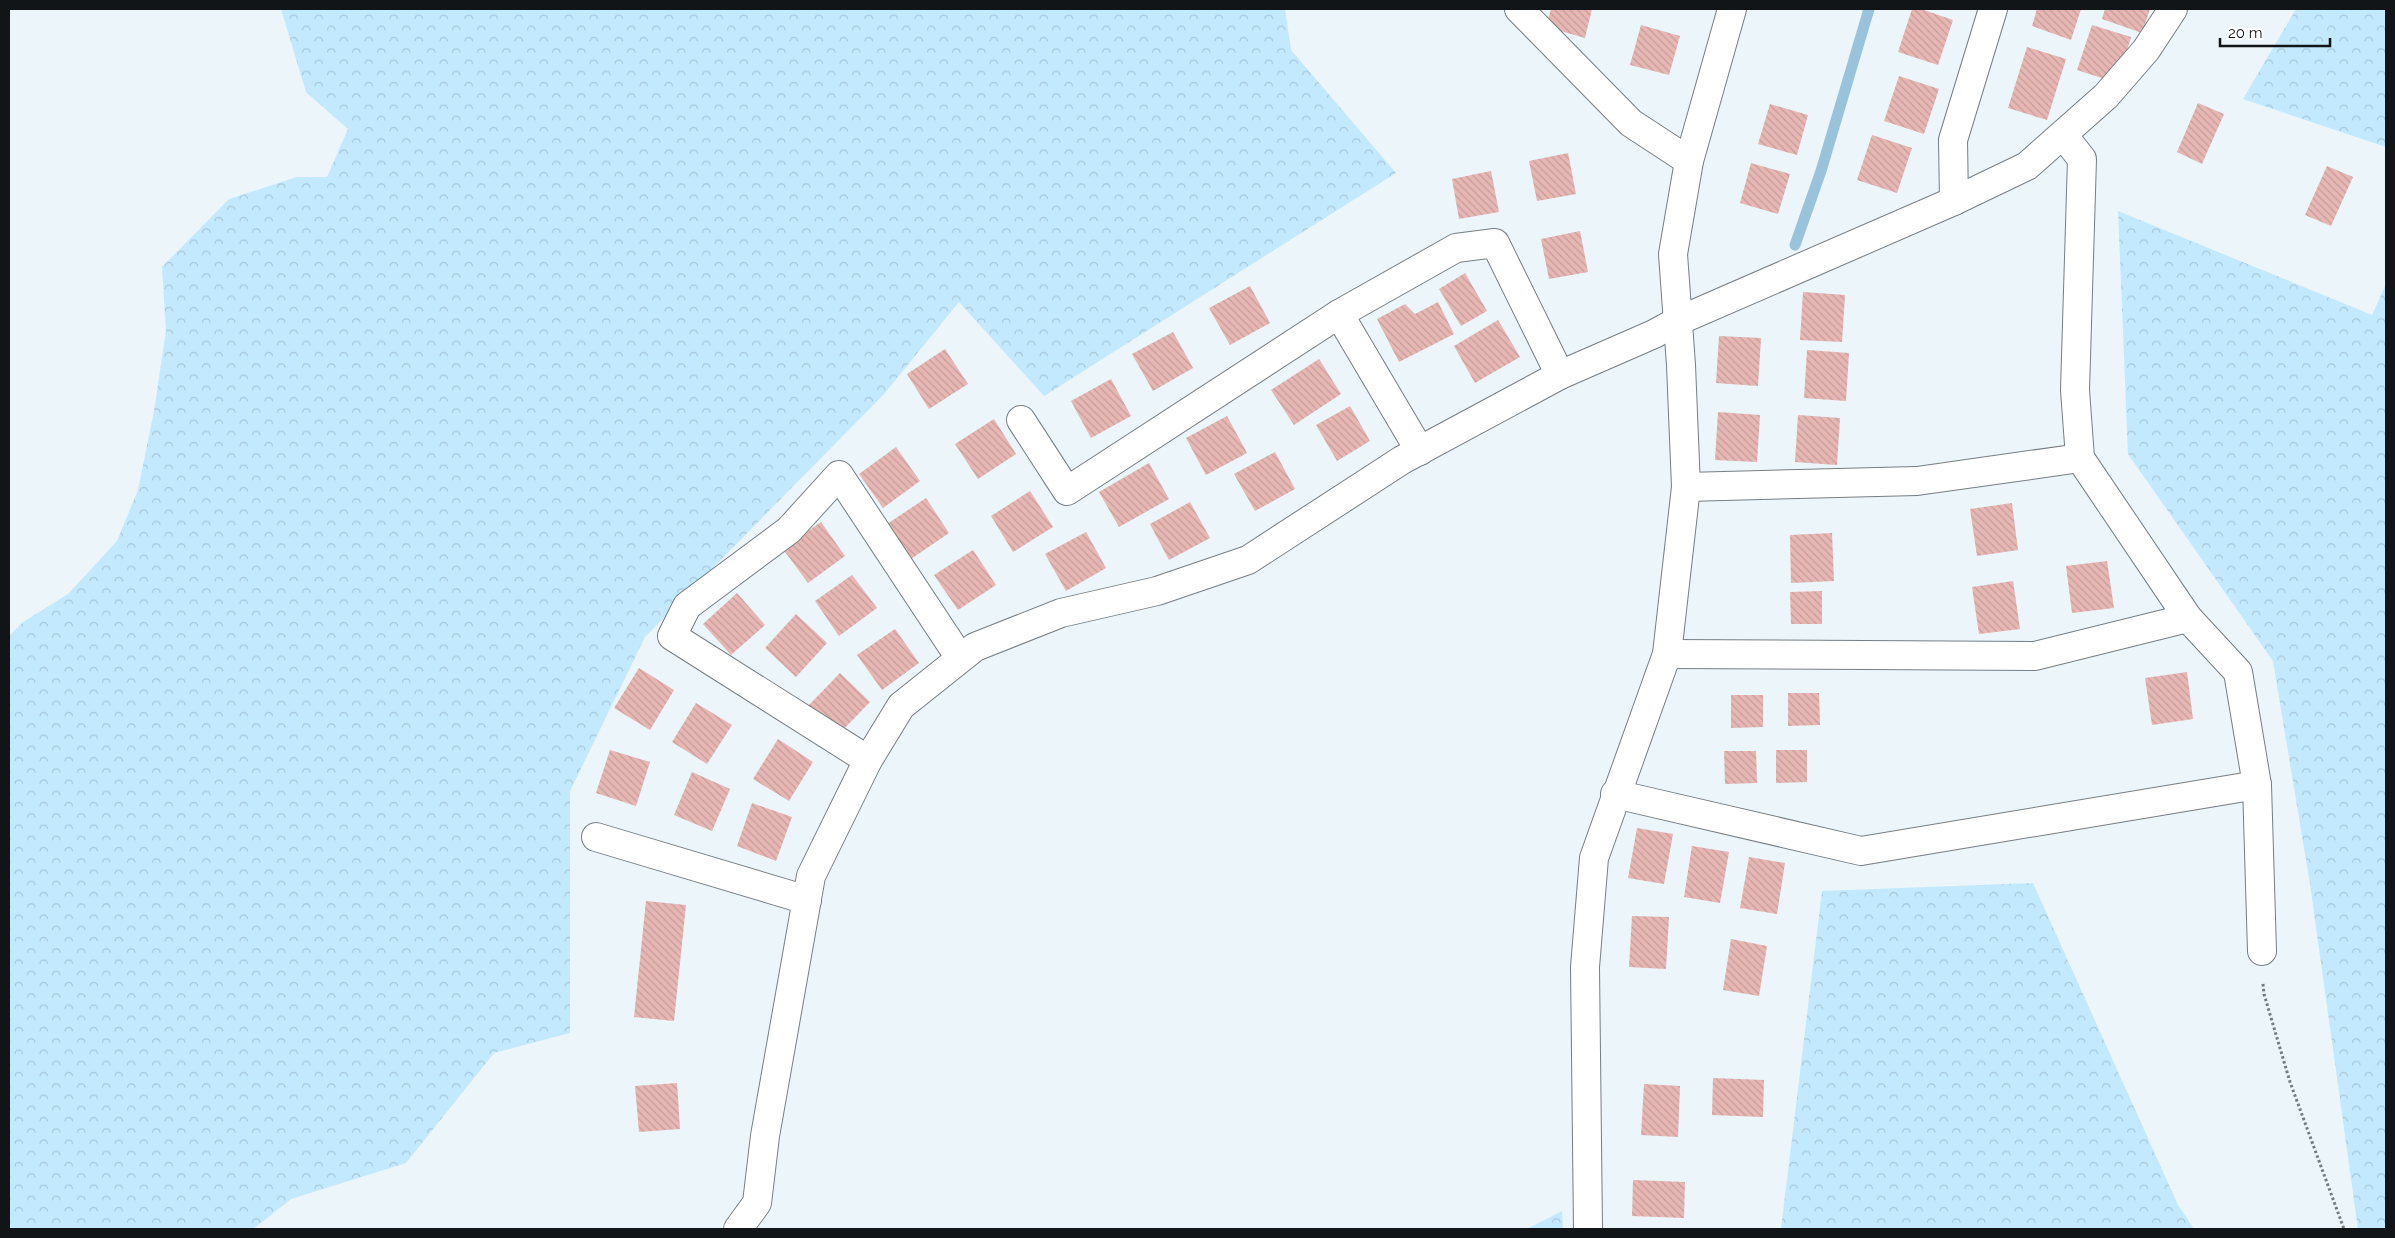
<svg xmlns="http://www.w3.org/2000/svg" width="2395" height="1238" viewBox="0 0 2395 1238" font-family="Raleway,sans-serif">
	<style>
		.forest { fill: url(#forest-crowns) }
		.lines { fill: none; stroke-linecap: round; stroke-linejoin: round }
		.stream { stroke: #99c3da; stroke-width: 11 }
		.building { fill: url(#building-back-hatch) }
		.street-casing { stroke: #767e83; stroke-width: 30 }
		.secondary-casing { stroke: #767e83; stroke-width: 30 }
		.path { stroke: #747a7d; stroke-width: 3; stroke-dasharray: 2.5 2.5; stroke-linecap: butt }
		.street { stroke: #fff; stroke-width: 28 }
		.secondary { stroke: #fff; stroke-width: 28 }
	</style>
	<defs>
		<pattern id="forest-crowns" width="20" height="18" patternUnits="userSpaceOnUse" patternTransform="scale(1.25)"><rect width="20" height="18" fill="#c3e9fe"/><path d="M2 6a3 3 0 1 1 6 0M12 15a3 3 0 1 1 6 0" fill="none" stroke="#a6c7d9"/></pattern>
		<pattern id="building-back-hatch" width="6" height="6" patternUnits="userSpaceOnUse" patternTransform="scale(1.25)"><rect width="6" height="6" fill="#e7b7b4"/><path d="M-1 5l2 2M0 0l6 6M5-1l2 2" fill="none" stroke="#c59c9a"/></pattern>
	</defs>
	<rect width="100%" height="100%" fill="#ebf5fa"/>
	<g class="forest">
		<polygon points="281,9 1285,9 1291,50 1396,173 1044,396 959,302 884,394 645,637 570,791 570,1033 494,1053 406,1163 291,1199 253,1229 9,1229 9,636 23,622 68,594 117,541 138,490 154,411 166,331 162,267 229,199 297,177 327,177 348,129 306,92"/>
		<polygon points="2296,9 2386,9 2386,147 2243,99"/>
		<polygon points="2118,211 2372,315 2386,284 2386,1229 2358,1229 2310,884 2273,661 2128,454"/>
		<polygon points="2033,883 2178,1205 2194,1229 1781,1229 1822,891"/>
		<polygon points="1562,1211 1563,1229 1527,1229"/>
	</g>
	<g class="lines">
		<polyline class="stream" points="1795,245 1821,171 1869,9"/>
	</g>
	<g class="building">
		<polygon points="1551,9 1592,9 1585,38 1546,27"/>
		<polygon points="1912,9 1921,9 1953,20 1938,65 1898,52"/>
		<polygon points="2037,9 2081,9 2071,40 2032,26"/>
		<polygon points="2105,9 2150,9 2142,33 2102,19"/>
		<polygon points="1641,25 1680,36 1669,75 1630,65"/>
		<polygon points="2092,25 2131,37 2117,83 2077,70"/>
		<polygon points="2027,47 2066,59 2047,120 2008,108"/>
		<polygon points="1899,76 1939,89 1924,134 1884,121"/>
		<polygon points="2198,103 2224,114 2202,164 2177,152"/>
		<polygon points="1770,104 1808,115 1797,155 1758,144"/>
		<polygon points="1872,135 1912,148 1897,193 1857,180"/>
		<polygon points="1568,153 1576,194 1537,201 1529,161"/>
		<polygon points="1751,163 1790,174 1778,214 1740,203"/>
		<polygon points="2327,166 2353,177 2331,226 2305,215"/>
		<polygon points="1491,171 1499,212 1459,219 1452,179"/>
		<polygon points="1580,231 1588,272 1549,279 1541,239"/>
		<polygon points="1465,273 1487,311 1461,326 1439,289"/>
		<polygon points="1250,286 1270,323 1230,345 1209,308"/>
		<polygon points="1803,292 1845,295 1842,342 1800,340"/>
		<polygon points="1438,302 1454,334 1399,362 1377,319 1405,304 1415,314"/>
		<polygon points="1498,320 1520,357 1475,383 1454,346"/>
		<polygon points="1173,332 1193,368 1153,391 1132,354"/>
		<polygon points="1719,336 1761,338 1758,386 1716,383"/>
		<polygon points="945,349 968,384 929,409 907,374"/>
		<polygon points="1807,350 1849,353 1846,401 1804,398"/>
		<polygon points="1319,359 1341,394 1294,425 1271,390"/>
		<polygon points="1111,379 1131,416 1091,438 1071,401"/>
		<polygon points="1350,406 1370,441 1337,461 1316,425"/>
		<polygon points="1718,412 1760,415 1757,462 1715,460"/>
		<polygon points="1798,415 1840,418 1837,465 1795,462"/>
		<polygon points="1227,416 1247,453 1206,475 1186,438"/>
		<polygon points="994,419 1016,454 978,479 955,444"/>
		<polygon points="896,447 920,481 883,508 859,474"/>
		<polygon points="1275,452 1295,489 1255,511 1234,474"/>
		<polygon points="1149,463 1169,499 1119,527 1099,492"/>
		<polygon points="1030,491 1053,527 1013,552 991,516"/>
		<polygon points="926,498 949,533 911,559 887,524"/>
		<polygon points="1190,502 1210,538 1169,560 1150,524"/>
		<polygon points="2012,503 2018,550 1977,556 1970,509"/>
		<polygon points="821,522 845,556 808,583 783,549"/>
		<polygon points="1086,532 1106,568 1066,591 1045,554"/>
		<polygon points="1832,533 1834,581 1791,583 1790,535"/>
		<polygon points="973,550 996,585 958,610 934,575"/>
		<polygon points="2107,561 2114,608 2072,613 2066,566"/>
		<polygon points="852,575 877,608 839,636 815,601"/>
		<polygon points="2013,581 2020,629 1979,634 1972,587"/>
		<polygon points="1822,591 1822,624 1791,624 1790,592"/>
		<polygon points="737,593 765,625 731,655 703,624"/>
		<polygon points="796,614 827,643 796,677 765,648"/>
		<polygon points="895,629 919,663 882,690 857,655"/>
		<polygon points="639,668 674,690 650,730 614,708"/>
		<polygon points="2187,672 2193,719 2152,725 2145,678"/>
		<polygon points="840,673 870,702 838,735 808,706"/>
		<polygon points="1788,693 1819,693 1820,725 1788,726"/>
		<polygon points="1731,695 1763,695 1763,727 1731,728"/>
		<polygon points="696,703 732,725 707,764 672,742"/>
		<polygon points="778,739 813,762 789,801 753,779"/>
		<polygon points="610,750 650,762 636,806 596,793"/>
		<polygon points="1776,750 1807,750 1807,782 1776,783"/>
		<polygon points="1724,751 1756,751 1757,783 1725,784"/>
		<polygon points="692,772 730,789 712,831 674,815"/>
		<polygon points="752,803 792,817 776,861 737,846"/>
		<polygon points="1637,828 1673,834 1664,884 1628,878"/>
		<polygon points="1692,846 1729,852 1720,903 1684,897"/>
		<polygon points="1749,857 1785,863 1777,914 1740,908"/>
		<polygon points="646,901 686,905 674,1021 634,1017"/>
		<polygon points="1632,916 1669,917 1666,969 1629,967"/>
		<polygon points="1731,939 1767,946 1759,996 1723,990"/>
		<polygon points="1713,1078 1764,1080 1763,1117 1712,1115"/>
		<polygon points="677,1083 680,1129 639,1132 635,1086"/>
		<polygon points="1644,1084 1680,1086 1678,1137 1641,1135"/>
		<polygon points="1633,1180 1685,1182 1684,1218 1632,1216"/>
	</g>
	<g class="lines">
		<g class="street-casing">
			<g id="street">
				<polyline points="1519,9 1631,123 1689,161"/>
				<polyline points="2063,135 2082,159 2075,390 2080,458 2188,618 2238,672 2257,785 2262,951"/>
				<polyline points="1954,201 1953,140 1993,9"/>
				<polyline points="1339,314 1420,451"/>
				<polyline points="1021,420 1067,491 1339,314 1456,248 1495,243 1560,375"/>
				<polyline points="1686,487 1917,481 2080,458"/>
				<polyline points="1667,654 2035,656 2188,618"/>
				<polyline points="868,760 672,636 687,606 789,530 839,475 960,658"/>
				<polyline points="1615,794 1861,851 2257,785"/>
				<polyline points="596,837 807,900"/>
				<polyline points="1588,1229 1585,967 1594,858 1667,654 1686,487 1681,365 1673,254 1689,161 1732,9"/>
			</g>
		</g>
		<g class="secondary-casing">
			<polyline id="secondary" points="738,1229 757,1203 765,1136 811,876 868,760 901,706 975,647 1061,613 1157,591 1248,560 1402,460 1560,375 1654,334 1678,321 1954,201 2027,166 2106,96 2146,50 2173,9"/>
		</g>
		<polyline class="path" points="2263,984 2264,994 2290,1082 2344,1229"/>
		<use href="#street" class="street"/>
		<use href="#secondary" class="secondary"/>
	</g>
	<rect width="2395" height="1238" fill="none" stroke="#121517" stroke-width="20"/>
	<path d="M2220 38v8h110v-8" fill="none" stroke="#121517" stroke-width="2.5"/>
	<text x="2228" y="38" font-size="15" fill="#121517" stroke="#ffffff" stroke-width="4" paint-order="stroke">20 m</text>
</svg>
